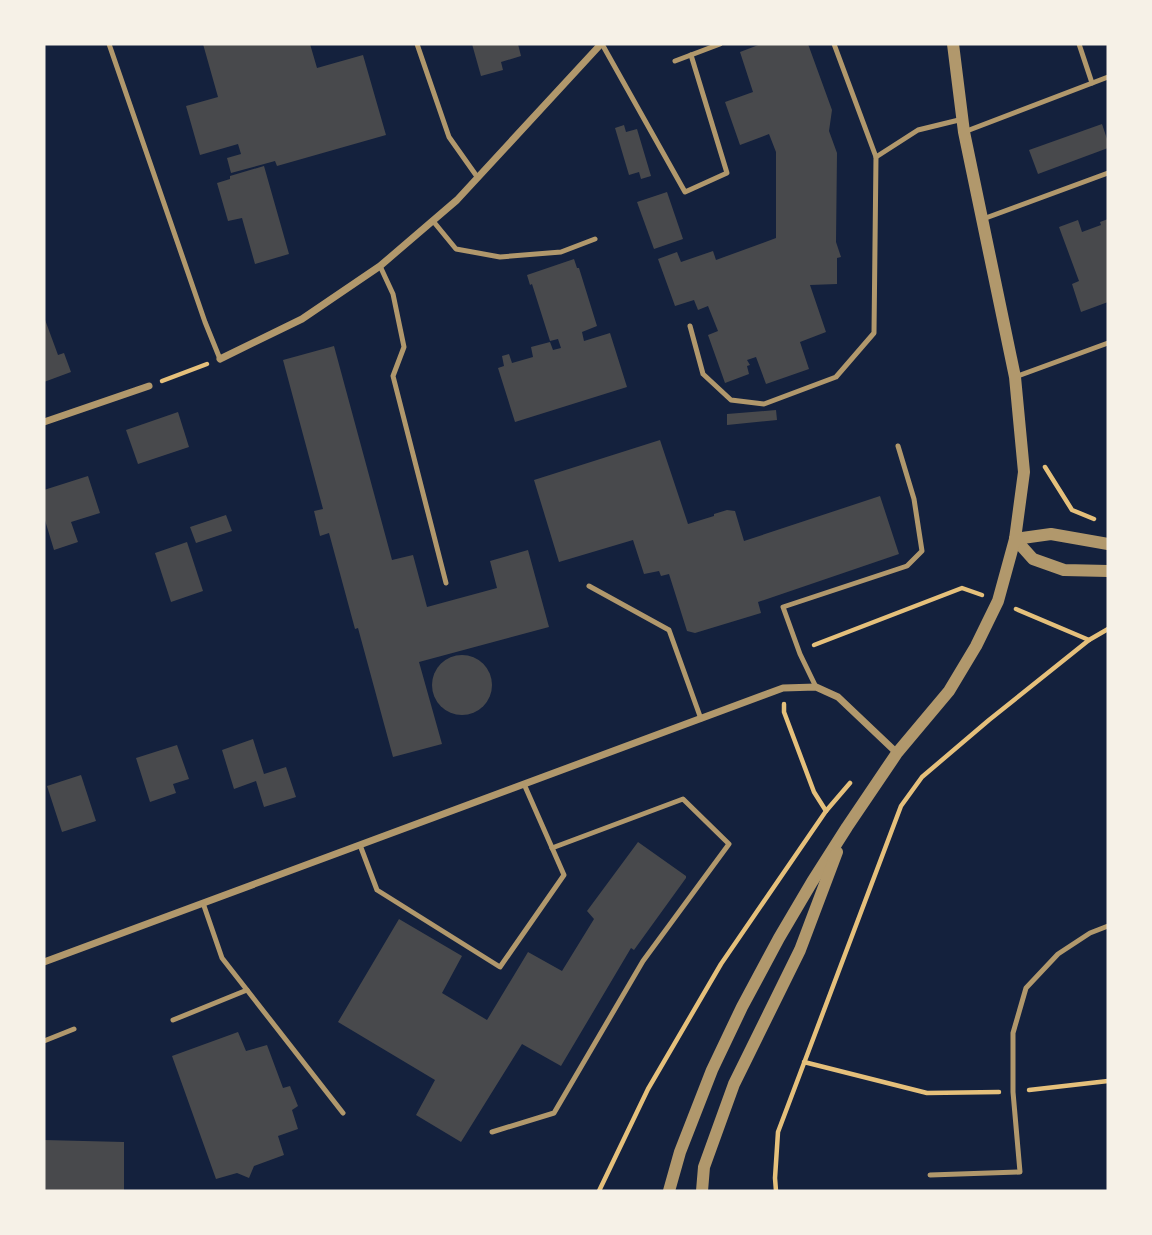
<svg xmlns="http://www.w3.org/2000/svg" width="1152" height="1235" viewBox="0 0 1152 1235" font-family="'Playfair Display',serif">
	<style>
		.building { fill: #48494c }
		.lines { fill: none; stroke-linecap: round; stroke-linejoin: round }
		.path { stroke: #e5c07b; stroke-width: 4.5 }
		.service { stroke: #b1986c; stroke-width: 5 }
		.minor { stroke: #b1986c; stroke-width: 7 }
		.tertiary { stroke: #b1986c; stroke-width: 12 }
	</style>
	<rect width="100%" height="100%" fill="#14213d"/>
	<g class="building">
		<polygon points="203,44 310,44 317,68 363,55 386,135 277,166 275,161 231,173 227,158 241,154 238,144 200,155 186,106 218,97"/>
		<polygon points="472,44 518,44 521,56 501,62 503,70 481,76"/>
		<polygon points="761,44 808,44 832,110 829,131 837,153 836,242 841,257 837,258 837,284 810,285 826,332 800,342 809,369 766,384 756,357 747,360 750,365 747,366 749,374 725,383 708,335 718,331 708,306 698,310 694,300 675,306 658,259 677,252 681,262 713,251 716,260 776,238 776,152 769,134 740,145 725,102 753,92 740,52"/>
		<polygon points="1102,124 1108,142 1108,148 1038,174 1029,150"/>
		<polygon points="624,125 626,132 637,129 651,176 641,179 639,172 629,175 615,128"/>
		<polygon points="264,166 289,254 255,264 242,218 228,221 217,183 230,179 230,176"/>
		<polygon points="667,192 683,239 654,249 637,202"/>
		<polygon points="1108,219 1108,302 1081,312 1072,284 1079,281 1059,227 1078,220 1082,232 1101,225 1100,222"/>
		<polygon points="574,259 577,268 579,268 597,326 582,332 584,341 610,333 627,387 515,422 498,368 504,366 502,356 509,354 512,363 533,357 531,347 550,342 553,350 561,348 558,339 550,341 532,284 530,285 527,275"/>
		<polygon points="44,317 58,355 64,353 71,372 44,382"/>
		<polygon points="334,346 392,560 413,555 427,607 497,588 490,561 528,550 549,627 419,662 442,744 393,757 358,628 355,629 329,533 320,536 314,511 323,509 283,360"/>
		<polygon points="776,410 777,420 727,425 727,414"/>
		<polygon points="178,412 189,447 138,464 126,430"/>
		<polygon points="660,440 688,524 714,516 714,514 727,510 735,511 744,541 880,496 899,554 758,602 761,613 695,633 687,631 669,574 661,576 659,571 644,574 633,540 559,562 534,480"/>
		<polygon points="88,476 100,513 71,522 78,542 54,550 44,517 44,490"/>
		<polygon points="226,515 232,531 196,543 190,527"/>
		<polygon points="187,542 203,591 171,602 155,553"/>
		<circle cx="462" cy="685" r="30"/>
		<polygon points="253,739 264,774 286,767 296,797 264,807 256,781 234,789 222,750"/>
		<polygon points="177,745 189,779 173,784 176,793 150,802 136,758"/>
		<polygon points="81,775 96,821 62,832 47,786"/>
		<polygon points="638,842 686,876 686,878 634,950 631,948 561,1066 522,1044 461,1142 416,1115 435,1080 338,1022 399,919 462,956 442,993 487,1020 528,952 562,971 594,919 587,911"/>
		<polygon points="238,1032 246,1051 267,1045 283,1088 290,1086 298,1106 292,1110 298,1129 278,1136 284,1155 254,1166 249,1178 237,1173 216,1179 172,1056"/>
		<polygon points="44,1140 124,1142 124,1191 44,1191"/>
	</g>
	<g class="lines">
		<g class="path">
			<polyline points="162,381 207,364"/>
			<polyline points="1045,467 1072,510 1094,519"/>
			<polyline points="1016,609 1089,640"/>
			<polyline points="814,645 962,588 982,595"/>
			<polyline points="784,704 784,712 814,792 826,811"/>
			<polyline points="804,1062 927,1093 999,1092"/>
			<polyline points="1029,1090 1108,1081"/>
			<polyline points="599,1191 648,1089 721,964 826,811 850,783"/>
			<polyline points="776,1191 775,1178 778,1132 901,806 922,777 989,720 1089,640 1108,629"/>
		</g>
		<g class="service">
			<polyline points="109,44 205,322 220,359"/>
			<polyline points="417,44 449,137 478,178"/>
			<polyline points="602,44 685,192 727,173 691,55"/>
			<polyline points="834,44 876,157"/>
			<polyline points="1079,44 1092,83"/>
			<polyline points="675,61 720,44"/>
			<polyline points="964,132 1108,77"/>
			<polyline points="983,219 1108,173"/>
			<polyline points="433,221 456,249 500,257 561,252 595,239"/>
			<polyline points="380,266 393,294 404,347 393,376 446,583"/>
			<polyline points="690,326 703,374 731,400 764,404 836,377 874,333 876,157 918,130 963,119"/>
			<polyline points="1015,377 1108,343"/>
			<polyline points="589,586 669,630 701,719"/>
			<polyline points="816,687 800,654 783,607 907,566 922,551 914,499 898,446"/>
			<polyline points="360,845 377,890 500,967 564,875 524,784"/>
			<polyline points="203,903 222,958 343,1113"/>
			<polyline points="173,1020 247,990"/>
			<polyline points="44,1041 74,1029"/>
			<polyline points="492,1132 554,1113 643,961 729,844 683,799 552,848"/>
			<polyline points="930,1175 1020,1172 1013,1092 1013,1033 1026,988 1058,954 1090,933 1108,926"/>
		</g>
		<g class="minor">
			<polyline points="220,359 302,319 380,266 457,200 601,44"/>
			<polyline points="44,422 149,386"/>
			<polyline points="44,962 783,688 816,687 838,697 897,753"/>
		</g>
		<g class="tertiary">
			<polyline points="1015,539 1033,559 1064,570 1108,571"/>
			<polyline points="1015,539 1051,534 1108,544"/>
			<polyline points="669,1191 680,1152 712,1070 742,1007 779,938 812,882 847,827 897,753 949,691 976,646 998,601 1015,539 1024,472 1015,377 964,132 953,44"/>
			<polyline points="702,1191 704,1167 734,1084 800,950 837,852"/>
		</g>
	</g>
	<rect width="1152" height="1235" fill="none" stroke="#f6f1e7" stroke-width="91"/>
</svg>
